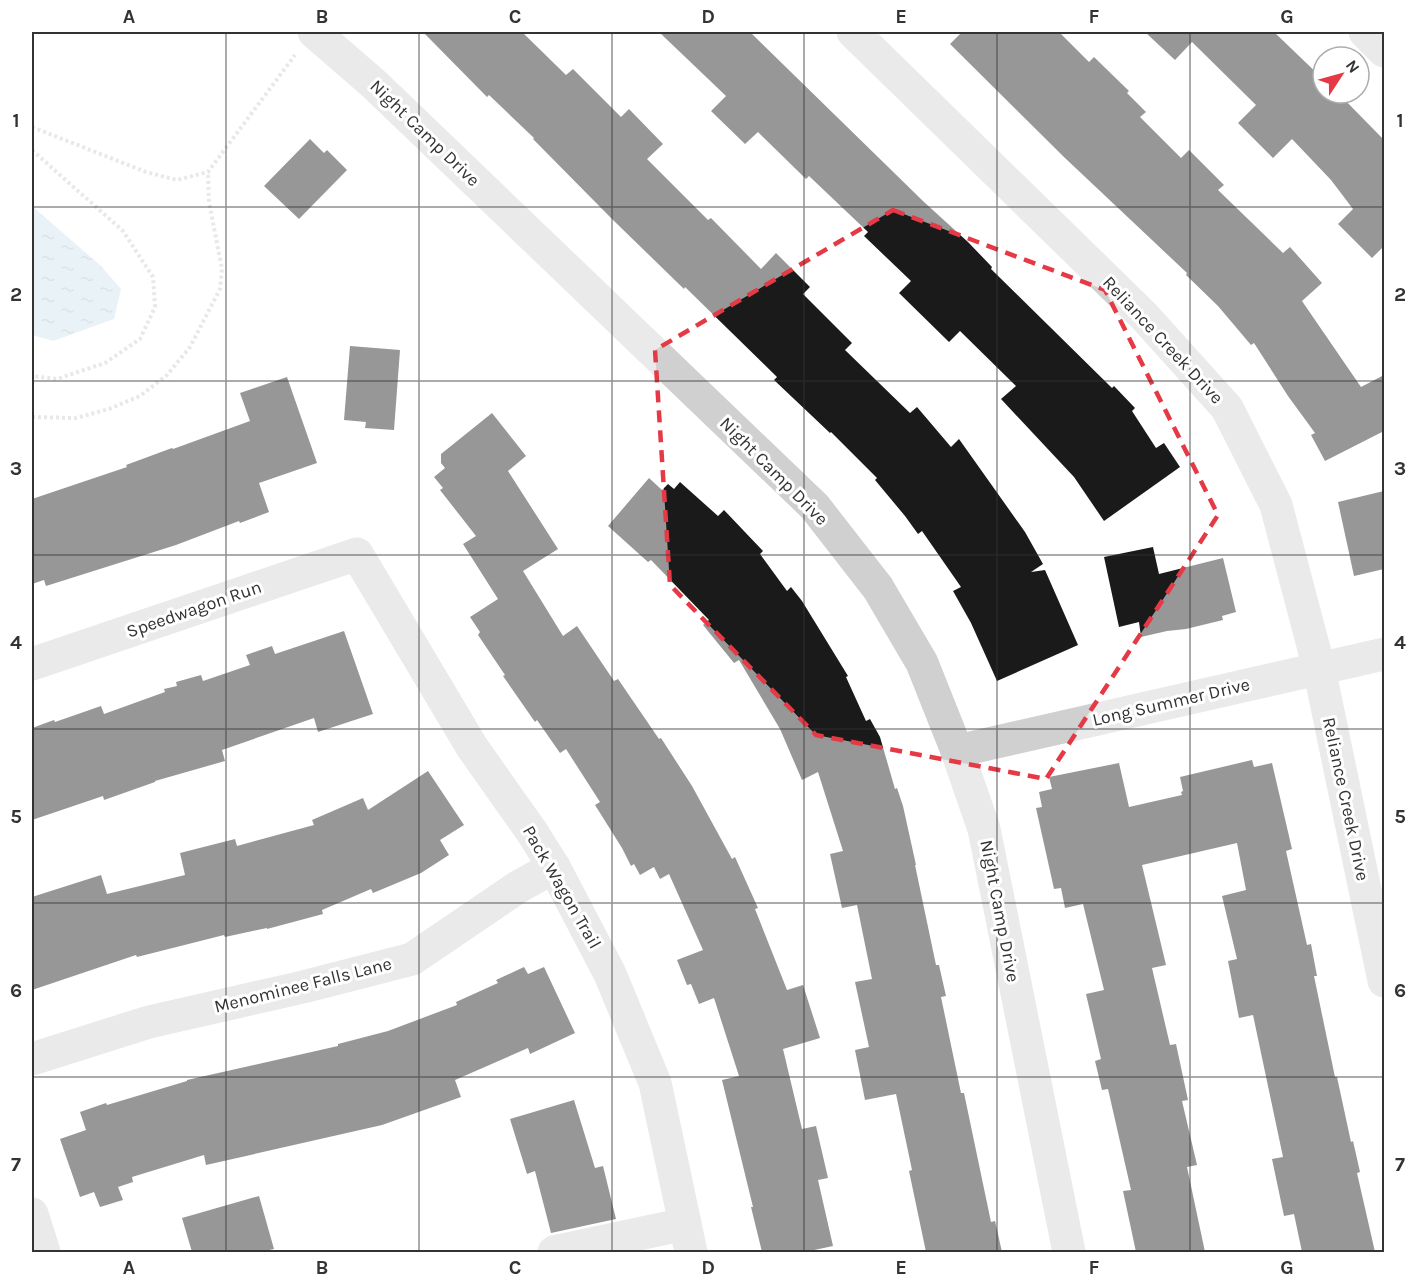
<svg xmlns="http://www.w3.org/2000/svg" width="1416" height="1284" viewBox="0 0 1416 1284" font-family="Karla,sans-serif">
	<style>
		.water { fill: url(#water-ripples) }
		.building { fill: #1a1a1a }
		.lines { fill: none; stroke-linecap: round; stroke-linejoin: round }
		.path { stroke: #cdcdcd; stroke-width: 4; stroke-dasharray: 3 3; stroke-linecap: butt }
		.minor { stroke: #d0d0d0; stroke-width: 33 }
		.marked { fill: none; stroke: #e63946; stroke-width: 4.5; stroke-dasharray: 12 8; stroke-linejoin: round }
		.grid { fill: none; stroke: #333; stroke-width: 1.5; stroke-opacity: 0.55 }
		.labels { text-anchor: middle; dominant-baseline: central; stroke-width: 6; stroke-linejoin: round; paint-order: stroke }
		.street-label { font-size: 18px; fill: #333; stroke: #fff }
		.neatline { fill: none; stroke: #333; stroke-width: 2 }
		.grid-label { font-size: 20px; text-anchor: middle; font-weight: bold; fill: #333 }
	</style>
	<defs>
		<pattern id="water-ripples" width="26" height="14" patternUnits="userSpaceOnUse" patternTransform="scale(1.5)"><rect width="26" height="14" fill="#cfe2ee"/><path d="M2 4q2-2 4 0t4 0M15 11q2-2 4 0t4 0" fill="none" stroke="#b2c2cd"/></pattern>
	</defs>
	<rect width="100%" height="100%" fill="#fff"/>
	<polygon class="water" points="32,206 101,266 121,289 114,319 53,341 32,335"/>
	<g class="building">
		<polygon points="423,32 522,32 566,75 573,69 621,117 629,109 663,144 647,159 708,220 711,218 761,269 776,253 810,287 803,294 852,343 845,350 910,413 917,407 951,447 959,439 1025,532 1043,564 1031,572 1045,570 1078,645 997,681 971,623 953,591 961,587 922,531 918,534 905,516 875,480 877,478 831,432 830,433 774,380 777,377 685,287 684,289 611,218 533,139 534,138 489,95 487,97"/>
		<polygon points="659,32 750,32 924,202 968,242 992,267 991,269 1112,388 1114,386 1135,408 1132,411 1156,448 1164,443 1180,467 1104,521 1074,477 1001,399 1016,386 960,331 949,342 899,293 911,281 864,236 868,232 809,176 806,179 758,132 745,144 711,111 726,96"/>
		<polygon points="962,32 1059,32 1089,62 1094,57 1129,91 1127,93 1146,112 1140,117 1181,158 1189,150 1224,185 1218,190 1283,253 1290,247 1322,283 1302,301 1361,387 1384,375 1384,431 1325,461 1311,435 1315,433 1288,396 1254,343 1251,345 1218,306 1186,275 1187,273 1065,158 950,44"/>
		<polygon points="1145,32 1274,32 1323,79 1323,93 1338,93 1384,140 1384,246 1372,258 1338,224 1353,209 1331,180 1292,139 1273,158 1238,123 1256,105 1192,42 1175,60"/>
		<polygon points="310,139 324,153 327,150 347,170 299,219 264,186"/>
		<polygon points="350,346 400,350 394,430 365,428 366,422 344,420"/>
		<polygon points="287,377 317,463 259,483 269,512 240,523 239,521 176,545 46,586 44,580 32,584 32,499 127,467 126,465 172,448 173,449 250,421 240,393"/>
		<polygon points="492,413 526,456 508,471 558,549 523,571 563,636 577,626 614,681 618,679 659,739 661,738 692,786 732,859 735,857 758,908 755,909 787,990 803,985 820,1038 783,1049 802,1129 816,1126 828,1178 818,1180 833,1246 805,1252 762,1252 751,1207 753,1207 722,1080 739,1076 714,998 699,1004 691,984 687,985 677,960 703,950 669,874 660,879 654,867 640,875 634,864 631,866 622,848 595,805 600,802 566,749 560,753 537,720 535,722 503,676 505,675 478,635 480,632 470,617 498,599 463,544 476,536 440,490 443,488 434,477 445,468 441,463 441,454"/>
		<polygon points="649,478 662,490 668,484 674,489 680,482 718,516 724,510 763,551 760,554 787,591 791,587 802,601 848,676 846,677 866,721 870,719 880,737 895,789 897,788 903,806 916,865 915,865 936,965 939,965 946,996 941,997 961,1093 964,1093 991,1222 995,1221 1002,1252 926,1252 909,1171 912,1170 896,1094 865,1100 855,1050 869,1047 855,982 872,979 857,905 842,908 830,854 843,851 818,772 802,780 780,729 739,660 734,663 703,625 709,620 651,560 648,562 608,526"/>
		<polygon points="1384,491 1384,569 1354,576 1338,502"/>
		<polygon points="1153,547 1159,574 1223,558 1236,612 1222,616 1223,620 1186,629 1167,631 1141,637 1139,622 1119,627 1104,557"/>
		<polygon points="344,631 373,714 318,732 314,718 222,750 225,761 155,781 155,782 104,800 103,796 32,820 32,728 54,720 55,722 101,706 104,714 165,692 164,689 177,686 176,682 201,675 203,681 250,665 246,655 272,646 275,654"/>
		<polygon points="1252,760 1254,767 1272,763 1292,849 1286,851 1307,945 1311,944 1317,976 1314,976 1335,1077 1337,1077 1351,1142 1353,1141 1360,1172 1357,1173 1375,1252 1302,1252 1294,1214 1284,1216 1272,1159 1283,1157 1253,1015 1239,1018 1228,961 1237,959 1222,896 1246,890 1237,843 1142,865 1166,965 1152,968 1170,1045 1176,1044 1188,1100 1182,1101 1197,1165 1187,1167 1205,1252 1136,1252 1123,1191 1131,1190 1108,1089 1102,1090 1095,1061 1101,1059 1086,994 1104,990 1083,904 1065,908 1061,888 1054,889 1036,808 1042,807 1039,792 1052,789 1049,777 1119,763 1129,807 1182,795 1181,792 1183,791 1180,777"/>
		<polygon points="428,771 464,825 440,840 449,855 421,873 373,893 371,889 322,910 323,914 267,929 267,928 225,937 224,935 137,957 136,955 32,990 32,897 101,875 107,894 185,875 180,853 235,839 237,846 314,825 312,820 363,798 368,810"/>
		<polygon points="524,967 528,974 544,967 575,1033 530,1054 528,1048 455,1080 461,1097 382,1125 206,1165 204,1155 132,1177 133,1182 118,1187 123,1200 100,1207 94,1192 80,1197 60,1139 86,1130 80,1112 106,1103 107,1105 187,1081 187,1080 338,1046 338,1044 388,1031 457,1005 456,1002 498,983 496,980"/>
		<polygon points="574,1100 595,1168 603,1166 616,1219 551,1233 535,1171 527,1174 510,1119"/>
		<polygon points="259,1196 274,1249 260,1252 192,1252 182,1218"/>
	</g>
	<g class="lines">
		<g class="path">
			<polyline points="32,127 146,172 177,180 208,172 295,55"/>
			<polyline points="32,150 123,231 153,277 155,307 140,339 105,363 57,379 32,376"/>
			<polyline points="32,417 76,418 109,409 140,396 167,375 190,347 220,289 222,269 209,202 208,172"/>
		</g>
		<g class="minor">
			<polyline points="314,32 374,84 815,507 878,588 922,663 957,751 984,829 1069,1252"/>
			<polyline points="853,32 1144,316 1227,408 1276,505 1319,668 1384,981"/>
			<polyline points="1365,32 1384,51"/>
			<polyline points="32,664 357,554 472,747 532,832 554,867 610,974 655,1083 691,1252"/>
			<polyline points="957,751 1384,654"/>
			<polyline points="32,1059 149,1022 303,987 412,959 518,887 554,867"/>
			<polyline points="32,1214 44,1252"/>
			<polyline points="554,1252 685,1224"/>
		</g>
	</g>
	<path d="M0 0H1416V1284H0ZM893,210l212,80 113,225 -172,264 -230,-44 -146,-150 -15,-235z" fill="#fff" fill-opacity=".55" fill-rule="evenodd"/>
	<path class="marked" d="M893,210l212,80 113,225 -172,264 -230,-44 -146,-150 -15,-235z"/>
	<path class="grid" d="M226,32v1220M419,32v1220M612,32v1220M804,32v1220M997,32v1220M1190,32v1220M32,207h1352M32,381h1352M32,555h1352M32,729h1352M32,903h1352M32,1077h1352"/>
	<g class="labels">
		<g class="street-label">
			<text transform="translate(425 133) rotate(44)">Night Camp Drive</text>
			<text transform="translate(1163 340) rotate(47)">Reliance Creek Drive</text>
			<text transform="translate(774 471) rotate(45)">Night Camp Drive</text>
			<text transform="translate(194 609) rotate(-19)">Speedwagon Run</text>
			<text transform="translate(1171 702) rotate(-13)">Long Summer Drive</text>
			<text transform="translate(1346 799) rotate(78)">Reliance Creek Drive</text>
			<text transform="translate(562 887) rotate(60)">Pack Wagon Trail</text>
			<text transform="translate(1000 911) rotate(79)">Night Camp Drive</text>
			<text transform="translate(303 985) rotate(-14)">Menominee Falls Lane</text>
		</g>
	</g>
	<rect width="1416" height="1284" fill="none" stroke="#ffffff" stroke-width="66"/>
	<g transform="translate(1341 75) rotate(54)"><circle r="28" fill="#ffffff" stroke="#adadad" stroke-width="1.5"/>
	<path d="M0-4.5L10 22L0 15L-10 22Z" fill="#e63946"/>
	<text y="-9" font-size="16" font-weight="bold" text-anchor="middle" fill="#333333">N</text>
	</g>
	<rect x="33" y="33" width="1350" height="1218" class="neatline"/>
	<g class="grid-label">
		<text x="129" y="23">A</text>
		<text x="322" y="23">B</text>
		<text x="515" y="23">C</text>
		<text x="708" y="23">D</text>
		<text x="901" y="23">E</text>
		<text x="1094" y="23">F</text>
		<text x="1287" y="23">G</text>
		<text x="16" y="127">1</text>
		<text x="1400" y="127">1</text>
		<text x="16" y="301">2</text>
		<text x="1400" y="301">2</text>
		<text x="16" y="475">3</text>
		<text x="1400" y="475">3</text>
		<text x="16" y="649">4</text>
		<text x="1400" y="649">4</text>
		<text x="16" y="823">5</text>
		<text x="1400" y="823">5</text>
		<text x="16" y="997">6</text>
		<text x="1400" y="997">6</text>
		<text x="16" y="1171">7</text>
		<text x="1400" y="1171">7</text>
		<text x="129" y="1274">A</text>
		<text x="322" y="1274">B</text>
		<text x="515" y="1274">C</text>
		<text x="708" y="1274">D</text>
		<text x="901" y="1274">E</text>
		<text x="1094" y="1274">F</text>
		<text x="1287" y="1274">G</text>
	</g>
</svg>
